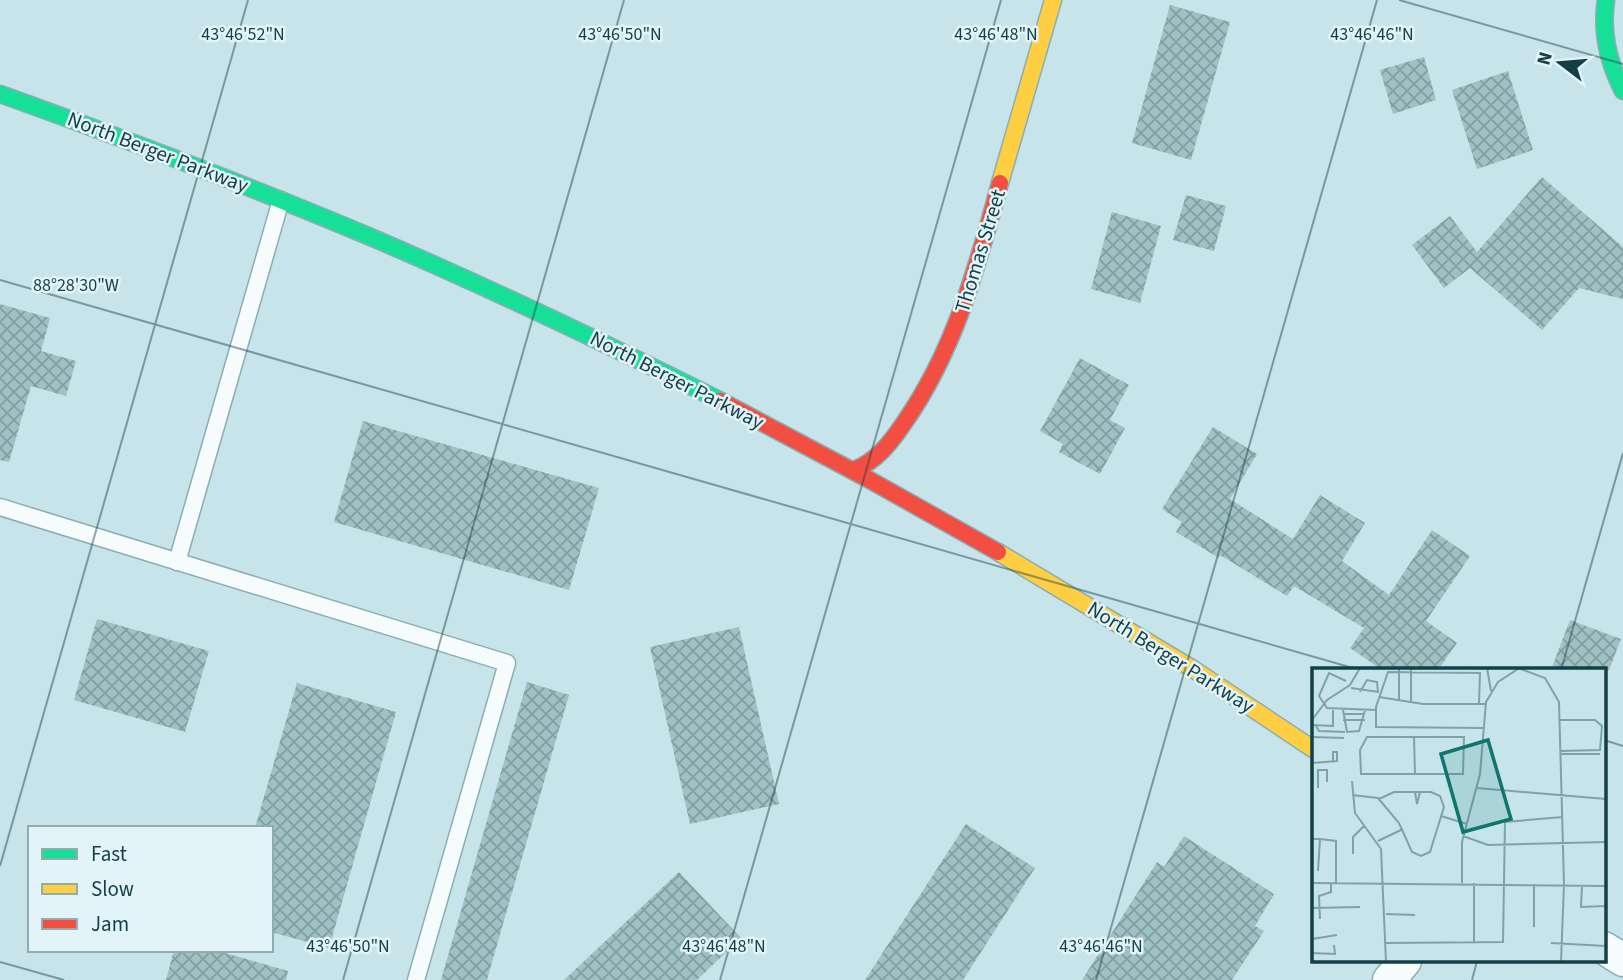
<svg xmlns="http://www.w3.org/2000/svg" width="1623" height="980" viewBox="0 0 1623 980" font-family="'Source Sans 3',sans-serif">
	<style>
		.building { fill: url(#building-cross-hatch) }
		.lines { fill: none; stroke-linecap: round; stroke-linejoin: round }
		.lane-casing { stroke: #8badb3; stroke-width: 19 }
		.street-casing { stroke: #8badb3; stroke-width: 35 }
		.fast-casing { stroke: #8badb3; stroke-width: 19 }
		.slow-casing { stroke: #8badb3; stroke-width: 19 }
		.jam-casing { stroke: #8badb3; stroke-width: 19 }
		.lane { stroke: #f6fbfc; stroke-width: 16 }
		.street { stroke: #f6fbfc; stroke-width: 32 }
		.fast { stroke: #16e098; stroke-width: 16 }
		.slow { stroke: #ffcf43; stroke-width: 16 }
		.jam { stroke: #f24e42; stroke-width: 16 }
		.ticks { fill: none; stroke: #143f47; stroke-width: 2; stroke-opacity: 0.45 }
		.labels { text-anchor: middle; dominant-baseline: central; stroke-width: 5; stroke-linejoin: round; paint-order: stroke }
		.street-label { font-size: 21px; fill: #143f47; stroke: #e2f4f8 }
		.inset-road { fill: none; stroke: #7fa2a9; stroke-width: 2 }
		.view { fill: #0f766e; fill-opacity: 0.15; stroke: #0f766e; stroke-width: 3.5 }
		.inset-edge { fill: none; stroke: #143f47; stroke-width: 3.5 }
		.ticks-label { font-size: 18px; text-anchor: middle; fill: #143f47; stroke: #e2f4f8; stroke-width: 5; stroke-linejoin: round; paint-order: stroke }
	</style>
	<defs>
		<pattern id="building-cross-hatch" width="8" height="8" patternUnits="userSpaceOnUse" patternTransform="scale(1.75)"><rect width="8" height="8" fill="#a0c1c3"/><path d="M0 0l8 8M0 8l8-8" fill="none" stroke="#819ea0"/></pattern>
	</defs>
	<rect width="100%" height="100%" fill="#c6e4ea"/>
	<g class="building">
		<polygon points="1170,5 1230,22 1191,160 1132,143"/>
		<polygon points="1424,57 1436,100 1393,114 1380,70"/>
		<polygon points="1508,71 1533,150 1477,169 1452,90"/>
		<polygon points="1542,177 1623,247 1623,299 1579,288 1542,330 1470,268 1444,288 1412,245 1450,216 1477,252"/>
		<polygon points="1186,195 1226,206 1214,251 1173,240"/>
		<polygon points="1112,212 1161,226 1140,303 1091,289"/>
		<polygon points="0,304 50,318 41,351 76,361 66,396 31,386 9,462 0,460"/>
		<polygon points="1080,358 1129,385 1110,420 1125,428 1100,474 1059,452 1063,444 1040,431"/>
		<polygon points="363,421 599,488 569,590 334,522"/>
		<polygon points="1213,427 1257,454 1230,499 1293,539 1320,495 1365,523 1342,561 1389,595 1432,530 1470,556 1426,621 1457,643 1438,670 1382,670 1350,648 1364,628 1294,586 1287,596 1220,555 1219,558 1176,532 1182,522 1162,509"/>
		<polygon points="97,619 209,651 185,732 74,700"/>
		<polygon points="1570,620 1621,639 1609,670 1551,670"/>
		<polygon points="739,627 779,804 690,824 650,647"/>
		<polygon points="527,682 569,695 505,917 487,980 441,980"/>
		<polygon points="297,683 396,712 329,948 271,932 271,828 255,828"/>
		<polygon points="966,824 1035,868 963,980 865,980"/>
		<polygon points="1184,836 1274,894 1255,926 1264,931 1232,980 1082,980 1157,862 1164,867"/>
		<polygon points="679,872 741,938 697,980 564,980"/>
		<polygon points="174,950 215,950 288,971 286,980 166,980"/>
	</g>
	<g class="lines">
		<g class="lane-casing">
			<g id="lane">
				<polyline points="0,507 507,663 416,980"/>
				<polyline points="177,562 281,200"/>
			</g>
		</g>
		<g class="street-casing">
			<g id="street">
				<polyline points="1604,948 1623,960"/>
				<polyline points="1389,980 1405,961"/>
			</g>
		</g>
		<g class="fast-casing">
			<g id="fast">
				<path d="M1606,0c-5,33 2,62 17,91"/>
				<path d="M0,94c128,46 255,94 380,147 116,50 229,104 341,160"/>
			</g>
		</g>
		<g class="slow-casing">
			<g id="slow">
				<polyline points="1000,183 1053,0"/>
				<polyline points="998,552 1193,669 1313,749"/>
			</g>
		</g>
		<g class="jam-casing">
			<g id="jam">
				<polyline points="721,401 868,479 998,552"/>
				<path d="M854,470c23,-9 37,-28 50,-47 51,-73 73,-156 96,-240"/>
			</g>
		</g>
		<use href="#lane" class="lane"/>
		<use href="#street" class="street"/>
		<use href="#fast" class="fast"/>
		<use href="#slow" class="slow"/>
		<use href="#jam" class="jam"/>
	</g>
	<path class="ticks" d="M1399,0l224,64M0,280l1360,390M1561,670l62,-217M1604,740l19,6M0,866l248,-866M0,962l64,18M343,980l281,-980M720,980l281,-980M1096,980l281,-980M1472,980l5,-19"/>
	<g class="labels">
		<g class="street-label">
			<text transform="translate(158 152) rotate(21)">North Berger Parkway</text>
			<text transform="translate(980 251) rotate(-73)">Thomas Street</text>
			<text transform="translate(677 380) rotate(27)">North Berger Parkway</text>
			<text transform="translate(1171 657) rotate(32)">North Berger Parkway</text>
		</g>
	</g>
	<g transform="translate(1312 668)">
		<rect width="294" height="294" fill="#c6e4ea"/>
		<path class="inset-road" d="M175,0l4,23M206,0l27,10 14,24 5,182 -3,78M34,13l-17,-8 -10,23 8,12 49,2M39,20l28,4M48,24l7,-12 10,2 1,10M67,29l44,7h62M87,33v-33M99,33v-33M167,36l1,-31 -92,-1 -12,35v20l108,1M31,42l4,22 12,-1 6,-21M31,46h22M0,52l15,-20 23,-15 10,-17M31,52h22M248,52h35l7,6 -2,24 -39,1M0,57l21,1v-16M4,58l3,5 26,1M0,69l32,1M55,69h97l-1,37h-102l-1,-24zM102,69l1,37M249,86h39M0,95l25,-2v-9h-4v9M40,113l3,32 26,36 5,113M6,120v-18h9v12M165,120l129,11M103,124l2,12 3,-12M40,127l26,3 21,25 13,29 9,4 9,-4 14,-45 -4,-11 -9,-4h-37l-15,7M129,148l26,8M151,168l25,9 118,-3M0,171h8l-2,32M8,171l16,2v42M66,173l25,-12M41,186v-17l11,-11M0,215l294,3M150,215v-41l18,-68 6,-72 12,-20 20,-13M270,217l-1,22 25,-1M0,240l48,-1M74,246l29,1M8,251l-1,-23 12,-4v-9M222,259v-43M0,264v30M0,271l25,-4M74,275l117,-1 2,-120 58,-5M162,275v-60M239,275l55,3M0,285l23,1 -1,-9"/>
		<path class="view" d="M176,72l23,79 -48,13 -22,-78z"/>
		<rect width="294" height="294" class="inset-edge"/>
	</g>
	<g class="ticks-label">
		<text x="243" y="40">43°46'52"N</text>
		<text x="620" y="40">43°46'50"N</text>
		<text x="996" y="40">43°46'48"N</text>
		<text x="1372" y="40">43°46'46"N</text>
		<text x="76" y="291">88°28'30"W</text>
		<text x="348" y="952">43°46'50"N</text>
		<text x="724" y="952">43°46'48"N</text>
		<text x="1101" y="952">43°46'46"N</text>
	</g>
	<rect x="28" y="826" width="245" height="126" fill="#e2f4f8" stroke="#90acb1" stroke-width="2"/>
	<rect x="42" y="849" width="35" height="10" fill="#16e098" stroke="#90acb1" stroke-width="2"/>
	<text x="91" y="861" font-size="21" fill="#143f47">Fast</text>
	<rect x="42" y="884" width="35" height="10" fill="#ffcf43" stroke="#90acb1" stroke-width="2"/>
	<text x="91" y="896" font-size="21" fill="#143f47">Slow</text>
	<rect x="42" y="919" width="35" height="10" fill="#f24e42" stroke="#90acb1" stroke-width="2"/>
	<text x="91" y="931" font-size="21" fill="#143f47">Jam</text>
	<g transform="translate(1560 63) rotate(286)" stroke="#e2f4f8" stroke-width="5" paint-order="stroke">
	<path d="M0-5L12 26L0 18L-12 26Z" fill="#143f47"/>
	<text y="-10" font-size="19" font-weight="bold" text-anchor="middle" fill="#143f47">N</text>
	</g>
</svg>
